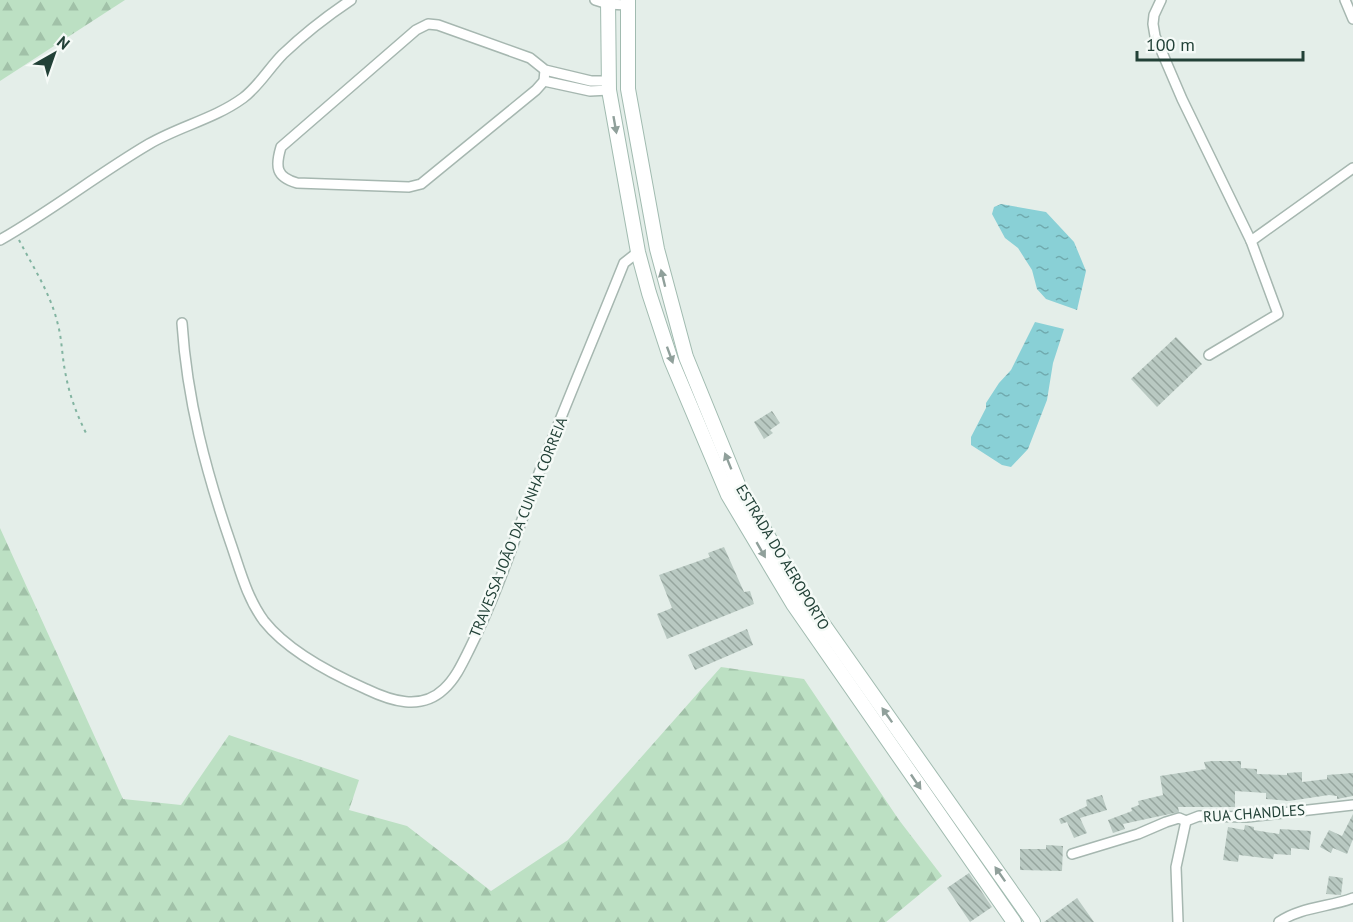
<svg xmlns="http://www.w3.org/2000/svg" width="1353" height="922" viewBox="0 0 1353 922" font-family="'PT Sans',sans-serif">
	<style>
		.forest { fill: url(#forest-firs) }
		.water { fill: url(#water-ripples) }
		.building { fill: url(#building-back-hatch) }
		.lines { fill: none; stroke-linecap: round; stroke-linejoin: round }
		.minor-casing { stroke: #a6b7b0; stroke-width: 12 }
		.secondary-casing { stroke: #a1bbb0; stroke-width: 16 }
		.path { stroke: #82b4a1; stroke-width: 2; stroke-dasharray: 3 4.5; stroke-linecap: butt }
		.minor { stroke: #fff; stroke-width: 9 }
		.secondary { stroke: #fff; stroke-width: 14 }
		.oneway { fill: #90a09b }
		.labels { text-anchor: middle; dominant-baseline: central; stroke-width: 5; stroke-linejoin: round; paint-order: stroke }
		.street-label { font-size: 15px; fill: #224137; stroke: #f5faf7 }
	</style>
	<defs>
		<pattern id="forest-firs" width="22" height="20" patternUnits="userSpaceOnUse" patternTransform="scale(1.5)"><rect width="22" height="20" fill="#bce0c3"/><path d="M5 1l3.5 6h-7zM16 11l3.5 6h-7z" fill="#a1c1a8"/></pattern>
		<pattern id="water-ripples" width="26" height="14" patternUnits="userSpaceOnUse" patternTransform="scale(1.5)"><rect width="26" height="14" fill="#89d0d6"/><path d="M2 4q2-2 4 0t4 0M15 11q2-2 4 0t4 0" fill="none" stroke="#70aaae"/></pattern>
		<pattern id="building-back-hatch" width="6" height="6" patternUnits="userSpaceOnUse" patternTransform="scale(1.5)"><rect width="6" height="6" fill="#b9c9c2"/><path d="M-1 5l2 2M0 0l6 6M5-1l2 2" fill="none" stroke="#96a59e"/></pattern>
	</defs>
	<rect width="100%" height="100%" fill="#e4eee9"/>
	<g class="forest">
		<polygon points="0,0 125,0 0,81"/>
		<polygon points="0,528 123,799 181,805 229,735 359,780 349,810 407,826 491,891 568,840 721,667 804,679 899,820 942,876 886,922 0,922"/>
	</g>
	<g class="water">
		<polygon points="1001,204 1046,212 1074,242 1086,271 1077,310 1046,299 1037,289 1032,270 1018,248 1005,238 992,214 994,207"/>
		<polygon points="1035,322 1064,329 1053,363 1047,400 1028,449 1011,467 1002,465 971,445 971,437 986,408 986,403 999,383 1011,370"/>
	</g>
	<g class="building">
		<polygon points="1176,337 1202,364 1157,407 1131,379"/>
		<polygon points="772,411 780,423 770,430 773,433 764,439 754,422"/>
		<polygon points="724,547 744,592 750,591 754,604 667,639 657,614 672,608 659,575 710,557 708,553"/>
		<polygon points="747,629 753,645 695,670 688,655"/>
		<polygon points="1213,761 1241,761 1241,768 1257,769 1257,774 1287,775 1287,773 1302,772 1302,782 1327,779 1327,775 1353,773 1353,796 1337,799 1337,796 1329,795 1289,801 1266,799 1266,793 1235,791 1235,807 1178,807 1179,812 1123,824 1125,829 1113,833 1108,820 1132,811 1131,808 1139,805 1138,801 1163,795 1160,776 1206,769 1204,762"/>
		<polygon points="1102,795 1107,810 1080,818 1087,833 1074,838 1067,822 1061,824 1059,819 1087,806 1086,800"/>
		<polygon points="1353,814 1353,839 1347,854 1333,848 1331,853 1320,847 1329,830 1342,836"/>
		<polygon points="1245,825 1254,827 1254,830 1279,834 1280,829 1311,831 1309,850 1291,848 1291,855 1274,854 1273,859 1239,855 1238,862 1223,860 1228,827 1244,830"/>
		<polygon points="1046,845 1063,846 1062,871 1020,870 1020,849 1046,849"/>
		<polygon points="969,873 992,907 970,922 947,888"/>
		<polygon points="1329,876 1343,878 1341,895 1326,894"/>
		<polygon points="1077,898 1094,922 1044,922"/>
	</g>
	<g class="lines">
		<g class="minor-casing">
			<g id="minor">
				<polyline points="595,0 608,4 627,5"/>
				<polyline points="1161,0 1154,15 1153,24 1155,36 1182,99 1251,241 1278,314 1209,355"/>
				<polyline points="1345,0 1353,19"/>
				<path d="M545,70l-1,11 -8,9 -115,94 -12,3 -112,-4c-21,-6 -22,-16 -16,-36l135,-117 12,-6 10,1 92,33 15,12 46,11h18"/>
				<polyline points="544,81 590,91 609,90"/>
				<path d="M0,240c51,-29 98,-66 149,-96 31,-18 65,-25 94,-46 16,-12 26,-30 40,-44 21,-20 44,-38 68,-54"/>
				<polyline points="1251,241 1353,168"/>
				<path d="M182,323c5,77 24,149 49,221 9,26 16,54 33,77 23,29 68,53 102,68 25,12 55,22 78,0 12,-11 19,-27 26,-41 28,-56 47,-116 69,-175 27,-70 57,-140 85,-210l14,-11"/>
				<polyline points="1186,821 1199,816 1247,817 1353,805"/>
				<polyline points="1072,854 1138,834 1166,822 1179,818 1186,821"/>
				<polyline points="1178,922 1176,867 1186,821"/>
				<path d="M1279,922c21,-15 51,-15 74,-24"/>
			</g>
		</g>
		<g class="secondary-casing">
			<g id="secondary">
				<polyline points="608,0 609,90 638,252 649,293 671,360 728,495 793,604 1014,922"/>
				<polyline points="628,0 628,89 657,249 686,357 739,487 802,594 1033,922"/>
			</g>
		</g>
		<path class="path" d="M19,240c14,27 32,54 39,85 4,15 4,31 7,46 4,23 11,42 21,62"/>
		<use href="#minor" class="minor"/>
		<use href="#secondary" class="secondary"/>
	</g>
	<defs><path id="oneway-solid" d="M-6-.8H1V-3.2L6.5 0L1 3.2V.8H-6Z" transform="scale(1.5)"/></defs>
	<g class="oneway">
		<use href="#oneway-solid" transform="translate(615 125) rotate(80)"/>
		<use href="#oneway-solid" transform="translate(663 278) rotate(-104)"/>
		<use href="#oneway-solid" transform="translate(670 355) rotate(70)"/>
		<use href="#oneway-solid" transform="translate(728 461) rotate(-112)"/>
		<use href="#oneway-solid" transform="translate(761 550) rotate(60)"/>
		<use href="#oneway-solid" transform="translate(887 715) rotate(-125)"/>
		<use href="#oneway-solid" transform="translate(916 782) rotate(56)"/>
		<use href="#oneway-solid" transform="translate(1000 874) rotate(-125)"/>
	</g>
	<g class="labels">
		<g class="street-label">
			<text transform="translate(518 527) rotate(-68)">TRAVESSA JOÃO DA CUNHA CORREIA</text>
			<text transform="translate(783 557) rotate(59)">ESTRADA DO AEROPORTO</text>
			<text transform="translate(1254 813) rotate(-4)">RUA CHANDLES</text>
		</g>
	</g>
	<g transform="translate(54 54) rotate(40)" stroke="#f5faf7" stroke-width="4.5" paint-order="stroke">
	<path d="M0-4.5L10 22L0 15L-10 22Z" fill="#224137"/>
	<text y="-9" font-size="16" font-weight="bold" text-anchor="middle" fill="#224137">N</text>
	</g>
	<path d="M1137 51v9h166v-9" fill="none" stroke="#224137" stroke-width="3"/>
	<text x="1146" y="51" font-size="18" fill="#224137" stroke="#f5faf7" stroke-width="4.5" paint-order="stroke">100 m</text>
</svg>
